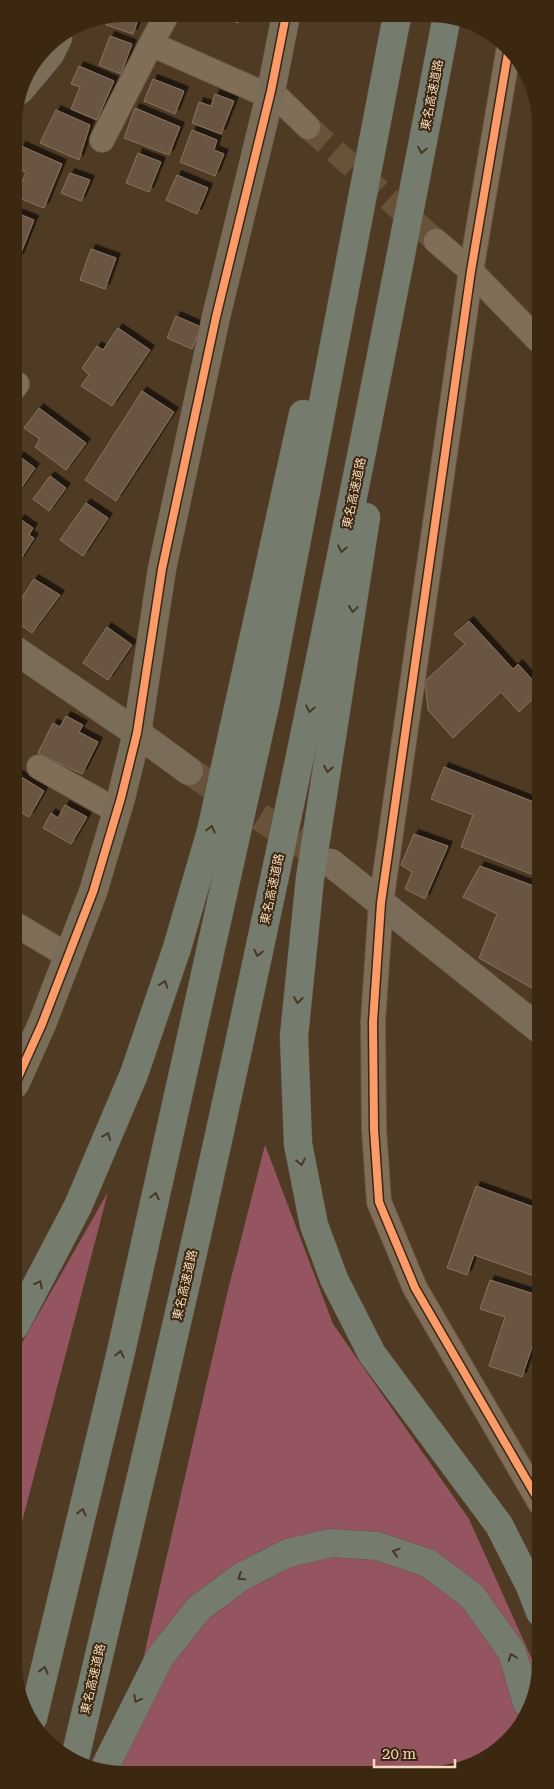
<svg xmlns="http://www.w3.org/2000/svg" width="554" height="1789" viewBox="0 0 554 1789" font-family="'Roboto Serif','Noto Sans JP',serif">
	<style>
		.green { fill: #955560 }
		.building { fill: #695442; stroke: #897361; filter: url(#shadow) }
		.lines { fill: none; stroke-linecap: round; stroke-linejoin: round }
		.street-tunnel { stroke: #68533a; stroke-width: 24; stroke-dasharray: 24 12; stroke-linecap: butt }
		.secondary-tunnel { stroke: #68533a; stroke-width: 28; stroke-dasharray: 28 14; stroke-linecap: butt }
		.street-casing { stroke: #695744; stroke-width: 26 }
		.secondary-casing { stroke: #695744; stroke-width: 29 }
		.highway-casing { stroke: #695744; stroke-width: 29 }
		.street { stroke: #816e59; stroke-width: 24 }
		.secondary { stroke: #796d59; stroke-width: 28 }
		.highway { stroke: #757c6e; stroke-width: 28 }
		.cycleway-casing { stroke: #3c2710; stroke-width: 11 }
		.cycleway { stroke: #fa9b69; stroke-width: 8 }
		.oneway { stroke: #473823 }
		.labels { text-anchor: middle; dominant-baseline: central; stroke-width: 4; stroke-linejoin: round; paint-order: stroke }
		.street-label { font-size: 12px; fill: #f6dabe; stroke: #3c2710 }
	</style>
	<defs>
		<filter id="shadow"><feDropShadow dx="4.5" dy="-4.5" stdDeviation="0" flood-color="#0009"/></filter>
	</defs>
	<rect width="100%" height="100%" fill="#4f3b23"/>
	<g class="green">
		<polygon points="265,1145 333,1324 469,1519 539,1675 513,1738 451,1773 117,1773 227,1294"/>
		<polygon points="108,1192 16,1545 15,1355"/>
	</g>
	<g class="building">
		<polygon points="124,14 140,14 133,34 106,25 109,17"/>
		<polygon points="215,14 240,15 238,23"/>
		<polygon points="110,36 132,44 121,74 99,65"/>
		<polygon points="79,66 114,81 97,120 71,109 80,87 71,84"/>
		<polygon points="153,79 184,91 175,114 144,101"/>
		<polygon points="215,94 234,101 221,134 192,123 199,102 211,106"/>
		<polygon points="135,108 180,127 169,155 124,138"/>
		<polygon points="56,110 90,125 79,160 40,143"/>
		<polygon points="192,130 217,140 214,150 224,154 215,176 180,162"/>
		<polygon points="21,146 62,164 44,208 16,197 26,172 14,167"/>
		<polygon points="138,153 161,162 149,192 126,183"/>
		<polygon points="70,173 90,180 81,201 61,193"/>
		<polygon points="177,175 208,188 197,214 166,200"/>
		<polygon points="14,212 34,220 19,258 14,257"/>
		<polygon points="91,249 116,258 105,289 80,280"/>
		<polygon points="176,316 201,327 192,349 167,338"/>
		<polygon points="118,328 150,350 112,406 81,386 89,375 82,368 97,346 103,350"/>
		<polygon points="142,391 174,412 116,501 85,480"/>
		<polygon points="39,408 86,443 66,470 35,447 40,439 24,428"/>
		<polygon points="19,456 35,468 19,491 14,488 14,462"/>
		<polygon points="50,476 66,488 49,511 33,499"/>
		<polygon points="86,503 108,518 83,556 60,540"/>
		<polygon points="20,519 33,528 29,535 34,538 20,560 14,557 14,527"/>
		<polygon points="34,579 60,595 32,633 15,621 15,608"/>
		<polygon points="469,621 513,669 518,664 539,687 539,693 519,712 501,692 453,738 428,710 425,681 465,644 454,634"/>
		<polygon points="107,627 132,645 108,680 83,663"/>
		<polygon points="66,716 83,725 79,732 98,742 82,774 38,753 53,723 60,727"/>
		<polygon points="444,767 539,804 539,877 461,847 473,815 431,799"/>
		<polygon points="15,773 44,791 29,817 15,809"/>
		<polygon points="65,805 87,817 71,844 43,828 51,813 58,818"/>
		<polygon points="414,834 448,846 425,899 405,889 412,872 401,865"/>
		<polygon points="480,866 539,888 539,992 479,958 497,914 463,897"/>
		<polygon points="476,1186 539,1209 540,1278 474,1255 467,1275 447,1268"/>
		<polygon points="490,1280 540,1296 540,1323 522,1377 489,1366 505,1317 480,1309"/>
	</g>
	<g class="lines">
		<polyline class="street-tunnel" points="308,127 436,241"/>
		<polyline class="secondary-tunnel" points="189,771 331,863"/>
		<g class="street-casing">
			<g id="street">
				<polyline points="151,44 165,18 163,14"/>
				<polyline points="509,47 471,271 381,903 373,1022 374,1129 379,1202 415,1288 540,1503"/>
				<polyline points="271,91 308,127"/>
				<polyline points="102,140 151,44 269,96"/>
				<polyline points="436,241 471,271 538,340"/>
				<polyline points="14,388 17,384"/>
				<polyline points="39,767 117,811"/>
				<polyline points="15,924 68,956"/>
			</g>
		</g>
		<g class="secondary-casing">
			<g id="secondary">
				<polyline points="20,90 50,54 58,38"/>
				<polyline points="15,650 137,733 189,771"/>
				<polyline points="331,863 539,1029"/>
				<polyline points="15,1084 42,1024 93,892 121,798 137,733 162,569 216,317 271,91 286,15"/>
			</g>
		</g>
		<g class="highway-casing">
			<g id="highway">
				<polyline points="366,517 310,878 294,1036 298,1144 314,1225 334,1279 372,1354 499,1525 530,1586 540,1612"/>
				<polyline points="15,1326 78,1206 134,1074 177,948 211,831 303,414"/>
				<polyline points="33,1718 120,1356 266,701 397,16"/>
				<path d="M75,1758c38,-162 77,-325 114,-488 94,-416 178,-835 258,-1254"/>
				<polyline points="102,1773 160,1657 199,1608 241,1577 288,1553 331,1543 377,1546 428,1563 472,1596 512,1652 527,1703"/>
			</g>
		</g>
		<use href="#street" class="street"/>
		<use href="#secondary" class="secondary"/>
		<use href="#highway" class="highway"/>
		<g class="cycleway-casing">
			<g id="cycleway">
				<polyline points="509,47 471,271 381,903 373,1022 374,1129 379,1202 415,1288 540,1503"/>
				<polyline points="15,1084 42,1024 93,892 121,798 137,733 162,569 216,317 271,91 286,15"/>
			</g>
		</g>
		<use href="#cycleway" class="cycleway"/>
	</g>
	<defs><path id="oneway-chevron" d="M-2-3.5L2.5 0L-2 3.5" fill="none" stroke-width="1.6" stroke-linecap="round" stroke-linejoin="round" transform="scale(1.25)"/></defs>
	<g class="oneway">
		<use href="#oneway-chevron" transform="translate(422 150) rotate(101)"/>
		<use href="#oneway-chevron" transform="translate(342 549) rotate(102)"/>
		<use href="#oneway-chevron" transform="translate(353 609) rotate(98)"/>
		<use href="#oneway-chevron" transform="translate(310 709) rotate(102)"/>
		<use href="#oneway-chevron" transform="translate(328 769) rotate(99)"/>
		<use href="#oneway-chevron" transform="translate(211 829) rotate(-76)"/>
		<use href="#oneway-chevron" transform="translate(258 953) rotate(102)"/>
		<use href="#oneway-chevron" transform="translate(164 984) rotate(-71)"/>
		<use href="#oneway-chevron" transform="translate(298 1000) rotate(96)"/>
		<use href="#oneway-chevron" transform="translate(107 1136) rotate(-67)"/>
		<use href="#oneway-chevron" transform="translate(301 1162) rotate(78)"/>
		<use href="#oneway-chevron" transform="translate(155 1196) rotate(-77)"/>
		<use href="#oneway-chevron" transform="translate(39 1284) rotate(-62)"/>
		<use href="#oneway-chevron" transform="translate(120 1354) rotate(-77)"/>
		<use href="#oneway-chevron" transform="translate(82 1512) rotate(-76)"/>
		<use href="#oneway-chevron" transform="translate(396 1552) rotate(-162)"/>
		<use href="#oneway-chevron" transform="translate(241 1577) rotate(149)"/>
		<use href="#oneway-chevron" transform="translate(512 1657) rotate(-111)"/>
		<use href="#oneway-chevron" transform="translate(44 1670) rotate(-76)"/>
		<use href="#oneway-chevron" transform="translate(137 1699) rotate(118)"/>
	</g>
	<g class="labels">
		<g class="street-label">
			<text transform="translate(432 95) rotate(-79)">東名高速道路</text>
			<text transform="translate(354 493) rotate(-78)">東名高速道路</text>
			<text transform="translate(272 889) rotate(-78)">東名高速道路</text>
			<text transform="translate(185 1285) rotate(-77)">東名高速道路</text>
			<text transform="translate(93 1679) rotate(-77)">東名高速道路</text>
		</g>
	</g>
	<path d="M0 0H554V1789H0ZM124 22H430A102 102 0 0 1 532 124V1664A102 102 0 0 1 430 1766H124A102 102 0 0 1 22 1664V124A102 102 0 0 1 124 22Z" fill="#3c2710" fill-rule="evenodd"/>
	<path d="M374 1759v8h81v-8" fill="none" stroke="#f6dabe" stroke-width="2.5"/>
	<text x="382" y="1759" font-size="15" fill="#f6dabe" stroke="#3c2710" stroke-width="4" paint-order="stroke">20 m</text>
</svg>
